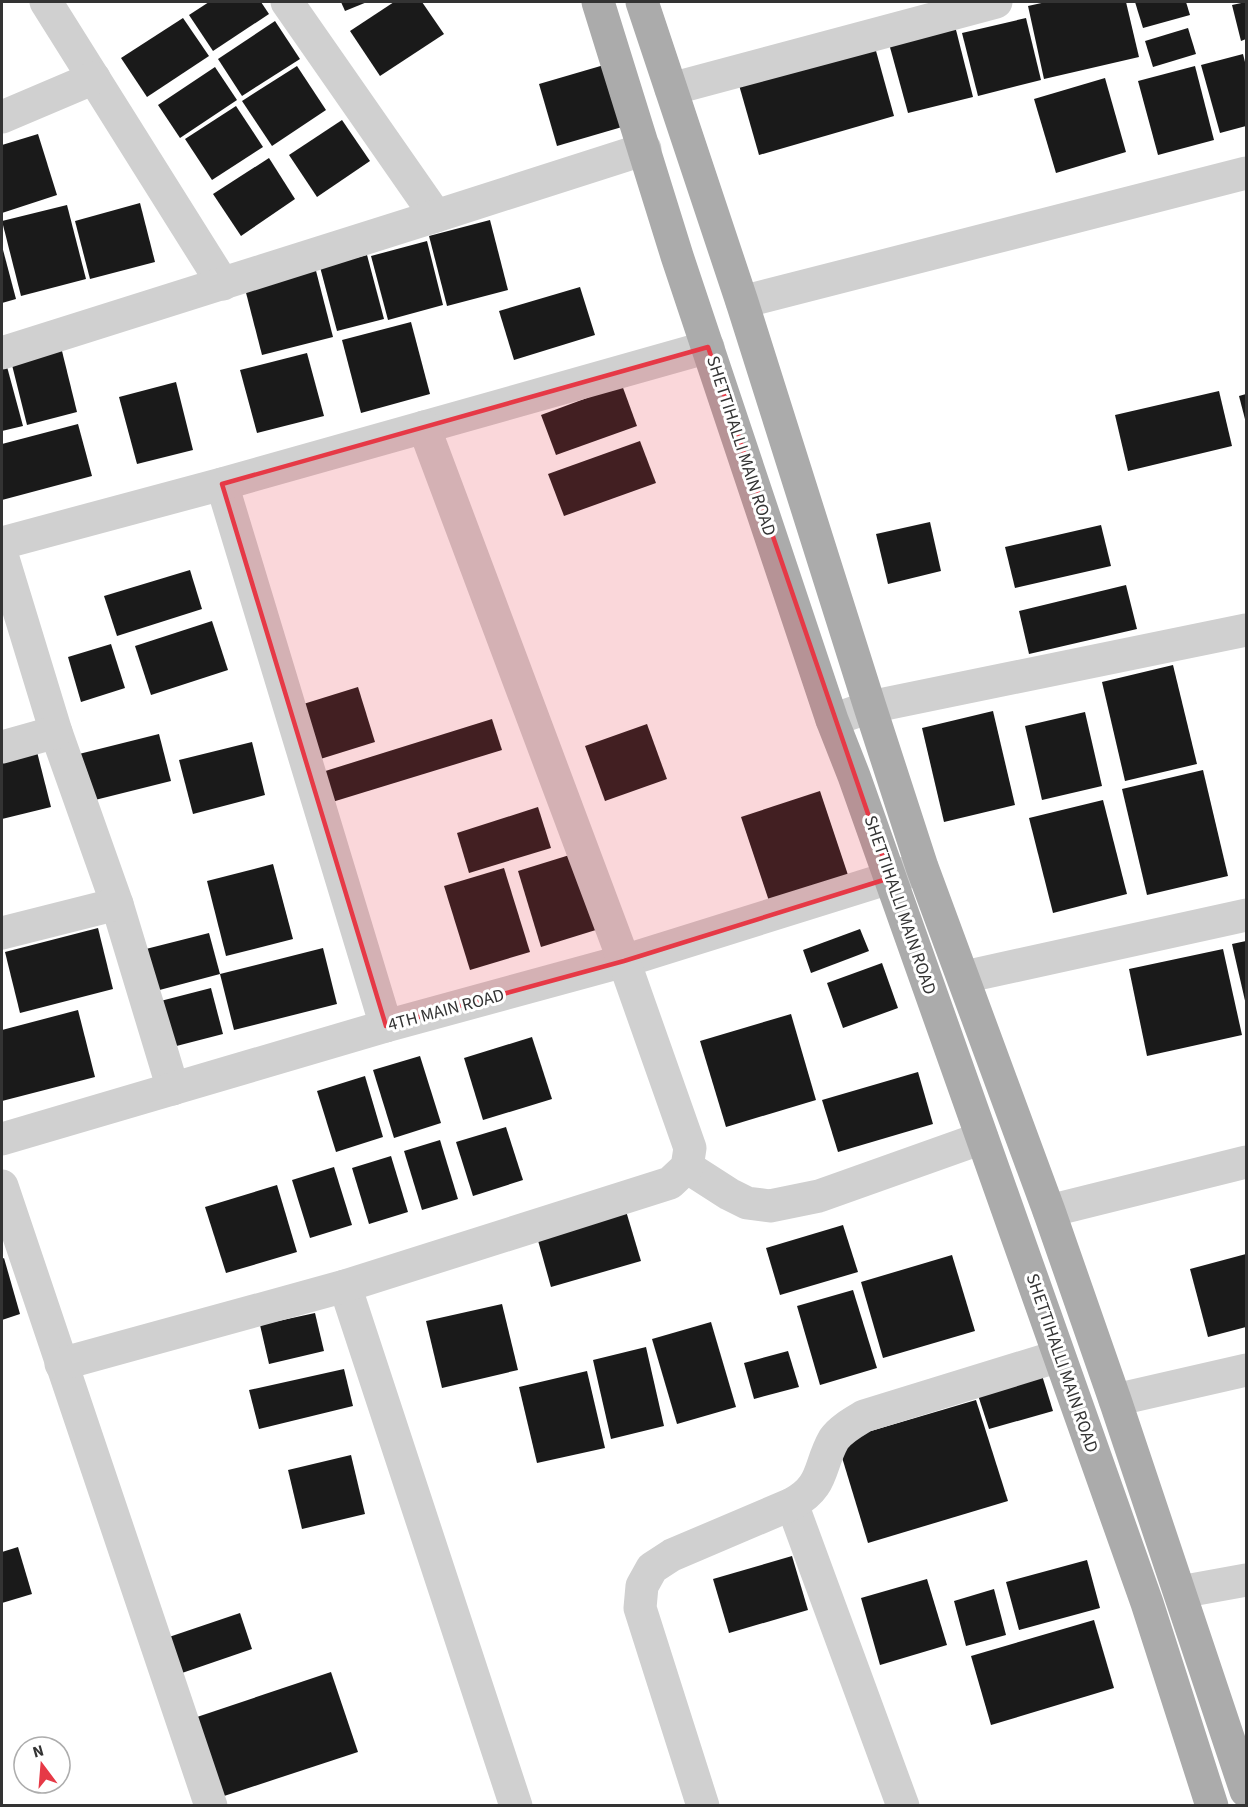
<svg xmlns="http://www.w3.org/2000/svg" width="1248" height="1807" viewBox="0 0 1248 1807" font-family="'Source Sans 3',sans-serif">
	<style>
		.building { fill: #1a1a1a }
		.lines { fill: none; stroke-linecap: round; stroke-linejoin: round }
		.minor { stroke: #d0d0d0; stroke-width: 33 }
		.major { stroke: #ababab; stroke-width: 33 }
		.marked { fill: #e63946; fill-opacity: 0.2; stroke: #e63946; stroke-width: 4.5; stroke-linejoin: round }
		.labels { text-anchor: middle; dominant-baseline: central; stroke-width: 6; stroke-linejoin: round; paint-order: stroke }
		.street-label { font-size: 18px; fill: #333; stroke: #fff }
	</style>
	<rect width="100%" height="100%" fill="#fff"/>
	<g class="building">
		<polygon points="209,2 261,2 269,14 213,51 189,15"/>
		<polygon points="341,2 367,2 345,11"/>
		<polygon points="394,2 422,2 444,34 380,76 350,31"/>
		<polygon points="1046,2 1126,2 1139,57 1044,79 1028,6"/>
		<polygon points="1135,2 1186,2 1190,15 1143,28"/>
		<polygon points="1246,2 1246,39 1241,41 1232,5"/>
		<polygon points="183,18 209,56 147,97 121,58"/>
		<polygon points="1026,18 1041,80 978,96 962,33"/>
		<polygon points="275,21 300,59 242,96 218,59"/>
		<polygon points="954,22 973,97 908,113 888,40"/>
		<polygon points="1188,28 1196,54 1153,67 1145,41"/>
		<polygon points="873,40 894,116 759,155 737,78"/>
		<polygon points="1243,54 1246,66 1246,126 1220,133 1201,65"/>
		<polygon points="604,65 622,127 557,146 539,84"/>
		<polygon points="297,66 326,110 272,146 242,101"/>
		<polygon points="1195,66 1214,140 1158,155 1138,81"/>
		<polygon points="215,67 237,100 180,138 158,105"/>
		<polygon points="1105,78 1126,152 1056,173 1034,99"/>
		<polygon points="236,106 263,147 212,180 185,139"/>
		<polygon points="342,120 370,161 317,197 289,155"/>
		<polygon points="38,134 57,195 2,213 2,145"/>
		<polygon points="269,158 295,199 241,236 213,194"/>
		<polygon points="140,203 155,262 90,279 75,221"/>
		<polygon points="67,205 86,279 21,296 2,221"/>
		<polygon points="490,220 508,290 447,306 429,236"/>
		<polygon points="427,241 443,305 388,320 371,256"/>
		<polygon points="2,246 16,299 2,303"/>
		<polygon points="367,255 384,319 337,331 320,267"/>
		<polygon points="314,263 333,337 262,355 243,281"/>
		<polygon points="580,287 595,335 514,360 499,311"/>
		<polygon points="411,322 430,394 361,413 342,340"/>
		<polygon points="61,347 77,412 27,425 11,361"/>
		<polygon points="307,353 324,416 257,433 240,370"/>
		<polygon points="6,363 23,426 2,431 2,364"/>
		<polygon points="176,382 193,450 137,464 119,397"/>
		<polygon points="622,385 637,426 556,455 541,415"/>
		<polygon points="1219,391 1232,446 1128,471 1115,415"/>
		<polygon points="1246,394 1246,423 1239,396"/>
		<polygon points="78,424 92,476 2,500 2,444"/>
		<polygon points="640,441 656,483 564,516 548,474"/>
		<polygon points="930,522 941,571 888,584 876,534"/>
		<polygon points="1101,525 1111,566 1015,588 1005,547"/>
		<polygon points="190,570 202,609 117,636 104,596"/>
		<polygon points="1126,585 1137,629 1029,654 1019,611"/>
		<polygon points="212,621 228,670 151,695 135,646"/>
		<polygon points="111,644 125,688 81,702 68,657"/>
		<polygon points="1173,665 1197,764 1125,781 1102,682"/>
		<polygon points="358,687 375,742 314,761 297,706"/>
		<polygon points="993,711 1015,805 944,822 922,728"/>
		<polygon points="1085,712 1102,786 1042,800 1025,726"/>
		<polygon points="492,719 502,750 329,803 319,773"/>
		<polygon points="647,724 667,779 605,801 585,746"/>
		<polygon points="159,734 171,781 87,802 75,755"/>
		<polygon points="252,742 265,795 193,814 179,760"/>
		<polygon points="35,744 51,807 2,819 2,752"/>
		<polygon points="1203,770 1228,876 1147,895 1122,789"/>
		<polygon points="820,791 848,875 769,901 741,817"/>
		<polygon points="1103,800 1127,894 1053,913 1029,818"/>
		<polygon points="538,807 551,848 469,873 457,833"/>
		<polygon points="576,853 599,929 541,947 518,871"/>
		<polygon points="273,864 293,939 226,956 207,881"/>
		<polygon points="504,868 530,952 470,970 444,886"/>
		<polygon points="98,928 113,989 20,1013 5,952"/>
		<polygon points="860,929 869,951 811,973 803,950"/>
		<polygon points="209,933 220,974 152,992 142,950"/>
		<polygon points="1246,941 1246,1005 1232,944"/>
		<polygon points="323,948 337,1004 234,1030 220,974"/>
		<polygon points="1223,949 1242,1035 1147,1056 1129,969"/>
		<polygon points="882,963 898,1008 843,1028 827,983"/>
		<polygon points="211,988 223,1034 157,1051 145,1005"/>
		<polygon points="78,1010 95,1077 2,1101 2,1030"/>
		<polygon points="791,1014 816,1100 726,1127 700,1041"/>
		<polygon points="532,1037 552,1099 483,1120 464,1058"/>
		<polygon points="420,1056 441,1123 394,1138 373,1070"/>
		<polygon points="918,1072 933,1124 838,1152 822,1100"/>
		<polygon points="365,1076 383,1137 336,1152 317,1091"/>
		<polygon points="506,1127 523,1180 473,1196 456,1142"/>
		<polygon points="440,1140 458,1199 422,1210 404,1151"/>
		<polygon points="391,1156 408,1212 369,1224 352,1168"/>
		<polygon points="334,1167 352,1225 310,1238 292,1180"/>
		<polygon points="277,1185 297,1252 226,1273 205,1207"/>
		<polygon points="626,1211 641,1261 551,1287 537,1237"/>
		<polygon points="843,1225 858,1272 780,1295 766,1248"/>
		<polygon points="1246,1254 1246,1327 1208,1337 1190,1269"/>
		<polygon points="952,1255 975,1331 883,1358 861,1282"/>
		<polygon points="4,1258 20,1314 2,1320 2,1259"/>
		<polygon points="853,1290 877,1368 820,1385 797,1306"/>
		<polygon points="502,1304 518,1370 442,1388 426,1321"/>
		<polygon points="315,1313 324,1351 269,1364 260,1325"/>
		<polygon points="711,1322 736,1407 677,1424 652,1339"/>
		<polygon points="646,1347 664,1426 611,1439 593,1360"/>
		<polygon points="788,1351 799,1387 754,1399 744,1363"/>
		<polygon points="344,1369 353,1406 259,1429 249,1390"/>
		<polygon points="587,1371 605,1448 537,1463 519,1387"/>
		<polygon points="1041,1372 1053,1411 989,1429 977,1392"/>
		<polygon points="976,1400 1008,1501 868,1543 837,1441"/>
		<polygon points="351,1455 365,1514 302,1529 288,1470"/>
		<polygon points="18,1547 32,1594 2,1603 2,1552"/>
		<polygon points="792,1556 808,1610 729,1633 713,1579"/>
		<polygon points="1087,1560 1100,1608 1019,1630 1006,1582"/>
		<polygon points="927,1579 947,1645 880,1665 861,1598"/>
		<polygon points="994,1589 1006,1635 966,1646 954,1601"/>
		<polygon points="240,1613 252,1649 182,1673 169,1637"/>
		<polygon points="1094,1620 1114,1688 991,1725 971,1656"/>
		<polygon points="331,1672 358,1752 218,1798 191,1719"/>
	</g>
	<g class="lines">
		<g class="minor">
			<polyline points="46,2 223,284"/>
			<polyline points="287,2 436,216"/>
			<polyline points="671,89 996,2"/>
			<polyline points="2,117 94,78"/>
			<polyline points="742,302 1246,173"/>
			<polyline points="2,353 436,216 645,149"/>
			<polyline points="222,484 386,1026"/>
			<polyline points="2,543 222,484 708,347"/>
			<polyline points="2,555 56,732 117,904 173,1089"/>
			<polyline points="832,720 870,707 1246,630"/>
			<polyline points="2,747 56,732"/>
			<polyline points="2,933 117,904"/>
			<polyline points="964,977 1246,915"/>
			<polyline points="2,1139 386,1026 624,961 918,869"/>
			<polyline points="687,1167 729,1194 747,1203 770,1206 819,1196 982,1138"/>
			<polyline points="2,1186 211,1806"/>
			<polyline points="1049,1211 1246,1162"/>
			<polyline points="345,1286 516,1806"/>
			<polyline points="61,1364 345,1286 670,1183 687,1167 690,1148 624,961 424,427"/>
			<polyline points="1115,1400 1246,1370"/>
			<polyline points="792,1504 903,1806"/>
			<polyline points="1180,1592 1246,1580"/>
			<path d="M703,1806l-63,-198 2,-22 10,-18 20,-13 120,-51c33,-18 26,-37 42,-65 7,-10 20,-17 30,-23l195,-60"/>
		</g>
		<g class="major">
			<polyline points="598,2 677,256 832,720 854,776 1147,1603 1212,1806"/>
			<polyline points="642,2 742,302 870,707 922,867 1049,1211 1115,1400 1246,1791"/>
		</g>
	</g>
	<path class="marked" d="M708,347l182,531 -266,83 -238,65 -164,-542z"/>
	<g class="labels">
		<g class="street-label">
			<text transform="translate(741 446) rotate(72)">SHETTIHALLI MAIN ROAD</text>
			<text transform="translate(900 905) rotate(71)">SHETTIHALLI MAIN ROAD</text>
			<text transform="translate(446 1010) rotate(-15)">4TH MAIN ROAD</text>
			<text transform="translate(1062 1363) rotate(71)">SHETTIHALLI MAIN ROAD</text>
		</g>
	</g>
	<rect width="1248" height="1807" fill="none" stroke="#333333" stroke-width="6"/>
	<g transform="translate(42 1765) rotate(344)"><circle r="28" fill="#ffffff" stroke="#adadad" stroke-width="1.5"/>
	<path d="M0-4.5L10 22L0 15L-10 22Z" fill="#e63946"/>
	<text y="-9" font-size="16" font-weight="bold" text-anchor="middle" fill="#333333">N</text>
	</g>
</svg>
